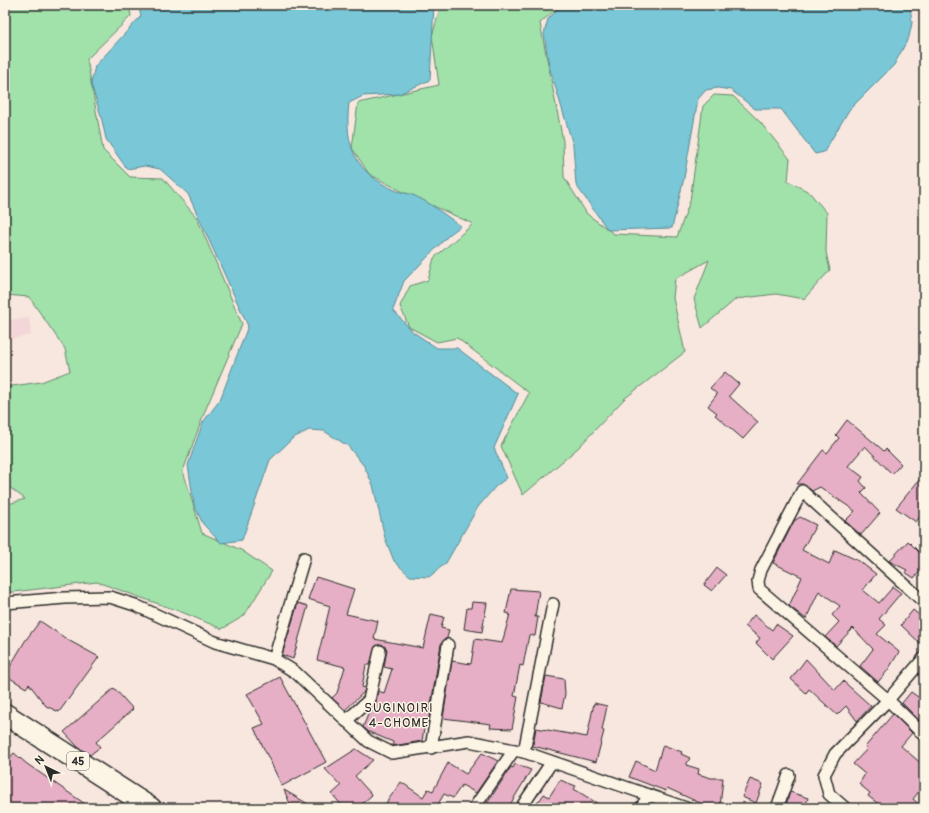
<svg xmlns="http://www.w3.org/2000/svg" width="929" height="813" viewBox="0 0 929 813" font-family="Pangolin,sans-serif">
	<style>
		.built { fill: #f3d6d7 }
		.green { fill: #a1e1aa; stroke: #66866a }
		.water { fill: #79c7d7; stroke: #5a8992 }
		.building { fill: #e6afc5; stroke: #2b2b2b }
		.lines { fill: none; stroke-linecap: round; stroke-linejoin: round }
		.street-casing { stroke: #2b2b2b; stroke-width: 14 }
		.highway-casing { stroke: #2b2b2b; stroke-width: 23 }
		.street { stroke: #fcf5e5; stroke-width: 11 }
		.highway { stroke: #fcf5e5; stroke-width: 20 }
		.labels { text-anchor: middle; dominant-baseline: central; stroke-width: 3; stroke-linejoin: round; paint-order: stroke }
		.shield { fill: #fcf5e5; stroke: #6a6863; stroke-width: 1 }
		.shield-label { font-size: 11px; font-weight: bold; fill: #2b2b2b }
		.neighbourhood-label { font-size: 13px; letter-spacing: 1px; fill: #2b2b2b; stroke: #fcf5e5 }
	</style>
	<rect width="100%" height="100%" fill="#f8e7df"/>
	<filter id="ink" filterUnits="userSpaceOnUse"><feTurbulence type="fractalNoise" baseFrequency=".025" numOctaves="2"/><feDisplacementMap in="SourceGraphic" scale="8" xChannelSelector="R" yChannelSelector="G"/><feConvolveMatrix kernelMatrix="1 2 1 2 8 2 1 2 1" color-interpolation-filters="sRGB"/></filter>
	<g filter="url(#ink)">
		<polygon class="built" points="29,318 31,335 5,340 5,320"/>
		<g class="green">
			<polygon points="5,5 129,5 131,16 87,59 103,150 130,177 163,178 197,218 242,324 205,411 183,471 202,533 241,550 272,571 244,616 222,629 184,613 97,582 5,593 5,505 25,499 5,484 5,387 41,382 70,371 65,349 29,297 5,295"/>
			<polygon points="441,5 561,5 540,23 563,141 564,177 587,214 614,234 677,237 690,201 703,106 714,95 733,96 760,122 790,159 788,181 809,192 827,213 826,252 830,270 804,299 776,294 736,299 702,328 694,299 709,260 675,279 673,298 685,352 624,399 578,448 523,495 501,446 529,393 457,338 437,342 409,327 400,306 410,286 428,280 434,258 473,224 403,192 369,174 352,148 358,103 439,85 432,36"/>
		</g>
		<g class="water">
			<path d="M138,5h296l-4,75 -31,14 -36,2 -14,7c-5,43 6,70 48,88 6,2 12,2 18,5 16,7 31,20 46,30l-11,8 -46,47 -11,29 20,22 24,16h20l61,46 -24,54 13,30 -11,8 -18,21 -32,56 -17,14 -19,-1 -16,-15 -9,-23 -12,-53 -9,-19 -16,-20 -24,-15 -15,-1 -16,8 -23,22 -28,80 -21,3 -18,-19 -9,-19 -6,-40 15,-43 17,-22 28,-74 -60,-132 -28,-25 -15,-3 -18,3 -21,-30 -5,-23 -10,-32 4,-18 46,-50z"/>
			<polygon points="562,5 910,5 912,23 909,37 894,65 849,110 824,152 815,154 781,109 755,109 731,90 718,88 706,90 698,99 684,178 672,228 608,230 576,185 573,145 549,66 544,34 548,19"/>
		</g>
		<g class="building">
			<polygon points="725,372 739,384 729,396 758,422 743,439 715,415 717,413 708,406 717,394 710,388"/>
			<polygon points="847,420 884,451 886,449 901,464 892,474 865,446 848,466 863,477 860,481 866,488 861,493 880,513 861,535 845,521 855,511 820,487 812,491 803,484 797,484 823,450 827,453 839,438 836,435"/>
			<polygon points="924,474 924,511 916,522 896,508"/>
			<polygon points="800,517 816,525 802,550 829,564 835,550 859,561 876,574 863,590 879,603 893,587 901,593 879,619 886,625 877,634 899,652 888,670 878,682 860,666 873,649 853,628 836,646 825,637 839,622 832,615 840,606 819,591 806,619 789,606 802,577 773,563 794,521"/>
			<polygon points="908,541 924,557 924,567 914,578 905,572 907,570 889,561"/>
			<polygon points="717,568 726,575 712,591 704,585"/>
			<polygon points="316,577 354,589 346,614 378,621 374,639 423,648 431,614 444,617 441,628 449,630 447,638 441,644 428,723 425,722 422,741 393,746 393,742 369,732 363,727 371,707 376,702 378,691 384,693 392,669 384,667 387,649 382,644 375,647 370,665 366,665 362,687 365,688 364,692 345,710 332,698 337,693 345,667 317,660 330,606 308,599"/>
			<polygon points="511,589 539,591 535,617 538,617 535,636 529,635 523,666 520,665 514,696 518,697 512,729 490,728 491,724 443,718 452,661 471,664 475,639 502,643 510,614 506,613"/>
			<polygon points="472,602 487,603 482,632 464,629 467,608 471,608"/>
			<polygon points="298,603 308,606 293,659 282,655"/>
			<polygon points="913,610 924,619 924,647 901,625"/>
			<polygon points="754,615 772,630 776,624 793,636 772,659 756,643 760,638 745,626"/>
			<polygon points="40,621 68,640 99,657 59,712 46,706 29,684 26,688 5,675 25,641"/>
			<polygon points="806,659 835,690 843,681 871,706 857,721 846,706 837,715 809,689 806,693 791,679"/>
			<polygon points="546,676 564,679 565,694 562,708 541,702"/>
			<polygon points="280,677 326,762 282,786 254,728 264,724 247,694"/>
			<polygon points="114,688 133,709 96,742 100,747 90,755 78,747 64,732"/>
			<polygon points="924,689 924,725 902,703 911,692 918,697"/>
			<polygon points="594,703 607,706 602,730 604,731 596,762 533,746 536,728 587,737"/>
			<polygon points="893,714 912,733 901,746 924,766 924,785 913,799 923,808 884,808 868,796 870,793 859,784 865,774 853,764 867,749 865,747"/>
			<polygon points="663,745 682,752 681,754 690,758 686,765 699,769 698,774 711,778 723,778 720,807 711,808 667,788 666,791 629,777 636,761 655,770"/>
			<polygon points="356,749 373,760 355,776 372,795 357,808 344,808 332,794 341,786 325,769"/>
			<polygon points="14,753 27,764 91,808 5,808 5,763"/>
			<polygon points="482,753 498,761 476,793 462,785 453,798 444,794 437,806 439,808 395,808 386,803 401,782 423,797 428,789 433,791 448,763 466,774"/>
			<polygon points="515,764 531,770 508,808 484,808 511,767 513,768"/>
			<polygon points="750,779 763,784 756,803 742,797"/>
			<polygon points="560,780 576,786 574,789 605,808 534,808 544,794 549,797"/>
			<polygon points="284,790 315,808 292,808"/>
			<polygon points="790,792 808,798 805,808 785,808"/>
		</g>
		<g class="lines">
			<g class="street-casing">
				<g id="street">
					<polyline points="924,602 802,491 761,570 758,581 759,589 888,700 924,735"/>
					<polyline points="5,603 65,598 110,597 135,605 215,642 274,659 295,672 368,741 392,753 469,741 524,752 686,808"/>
					<polyline points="274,659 304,558"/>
					<polyline points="346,721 369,700 380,651"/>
					<polyline points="431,748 448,645"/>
					<polyline points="524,752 553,604"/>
					<polyline points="474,808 514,750"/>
					<polyline points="521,808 551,763"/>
					<polyline points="641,808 649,795"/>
					<polyline points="777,808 789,775"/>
					<polyline points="845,808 829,794 824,775 835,754 888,700 924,658"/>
				</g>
			</g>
			<g class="highway-casing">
				<polyline id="highway" points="5,714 151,808"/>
			</g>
			<use href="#street" class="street"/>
			<use href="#highway" class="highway"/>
		</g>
	</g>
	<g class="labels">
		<rect class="shield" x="67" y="752" width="22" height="18" rx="3"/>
		<g class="shield-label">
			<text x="78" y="761">45</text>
		</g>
		<g class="neighbourhood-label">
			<text x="399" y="708">SUGINOIRI<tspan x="399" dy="15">4-CHOME</tspan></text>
		</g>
	</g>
	<rect width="929" height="813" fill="none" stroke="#fcf5e5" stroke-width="20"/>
	<rect x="10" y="10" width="909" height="793" fill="none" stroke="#2b2b2b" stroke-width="1.5" filter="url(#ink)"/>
	<g transform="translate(46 767) rotate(317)" stroke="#fcf5e5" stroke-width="3" paint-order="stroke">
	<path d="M0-3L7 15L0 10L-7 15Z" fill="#2b2b2b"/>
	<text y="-6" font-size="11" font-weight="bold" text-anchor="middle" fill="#2b2b2b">N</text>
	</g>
</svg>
